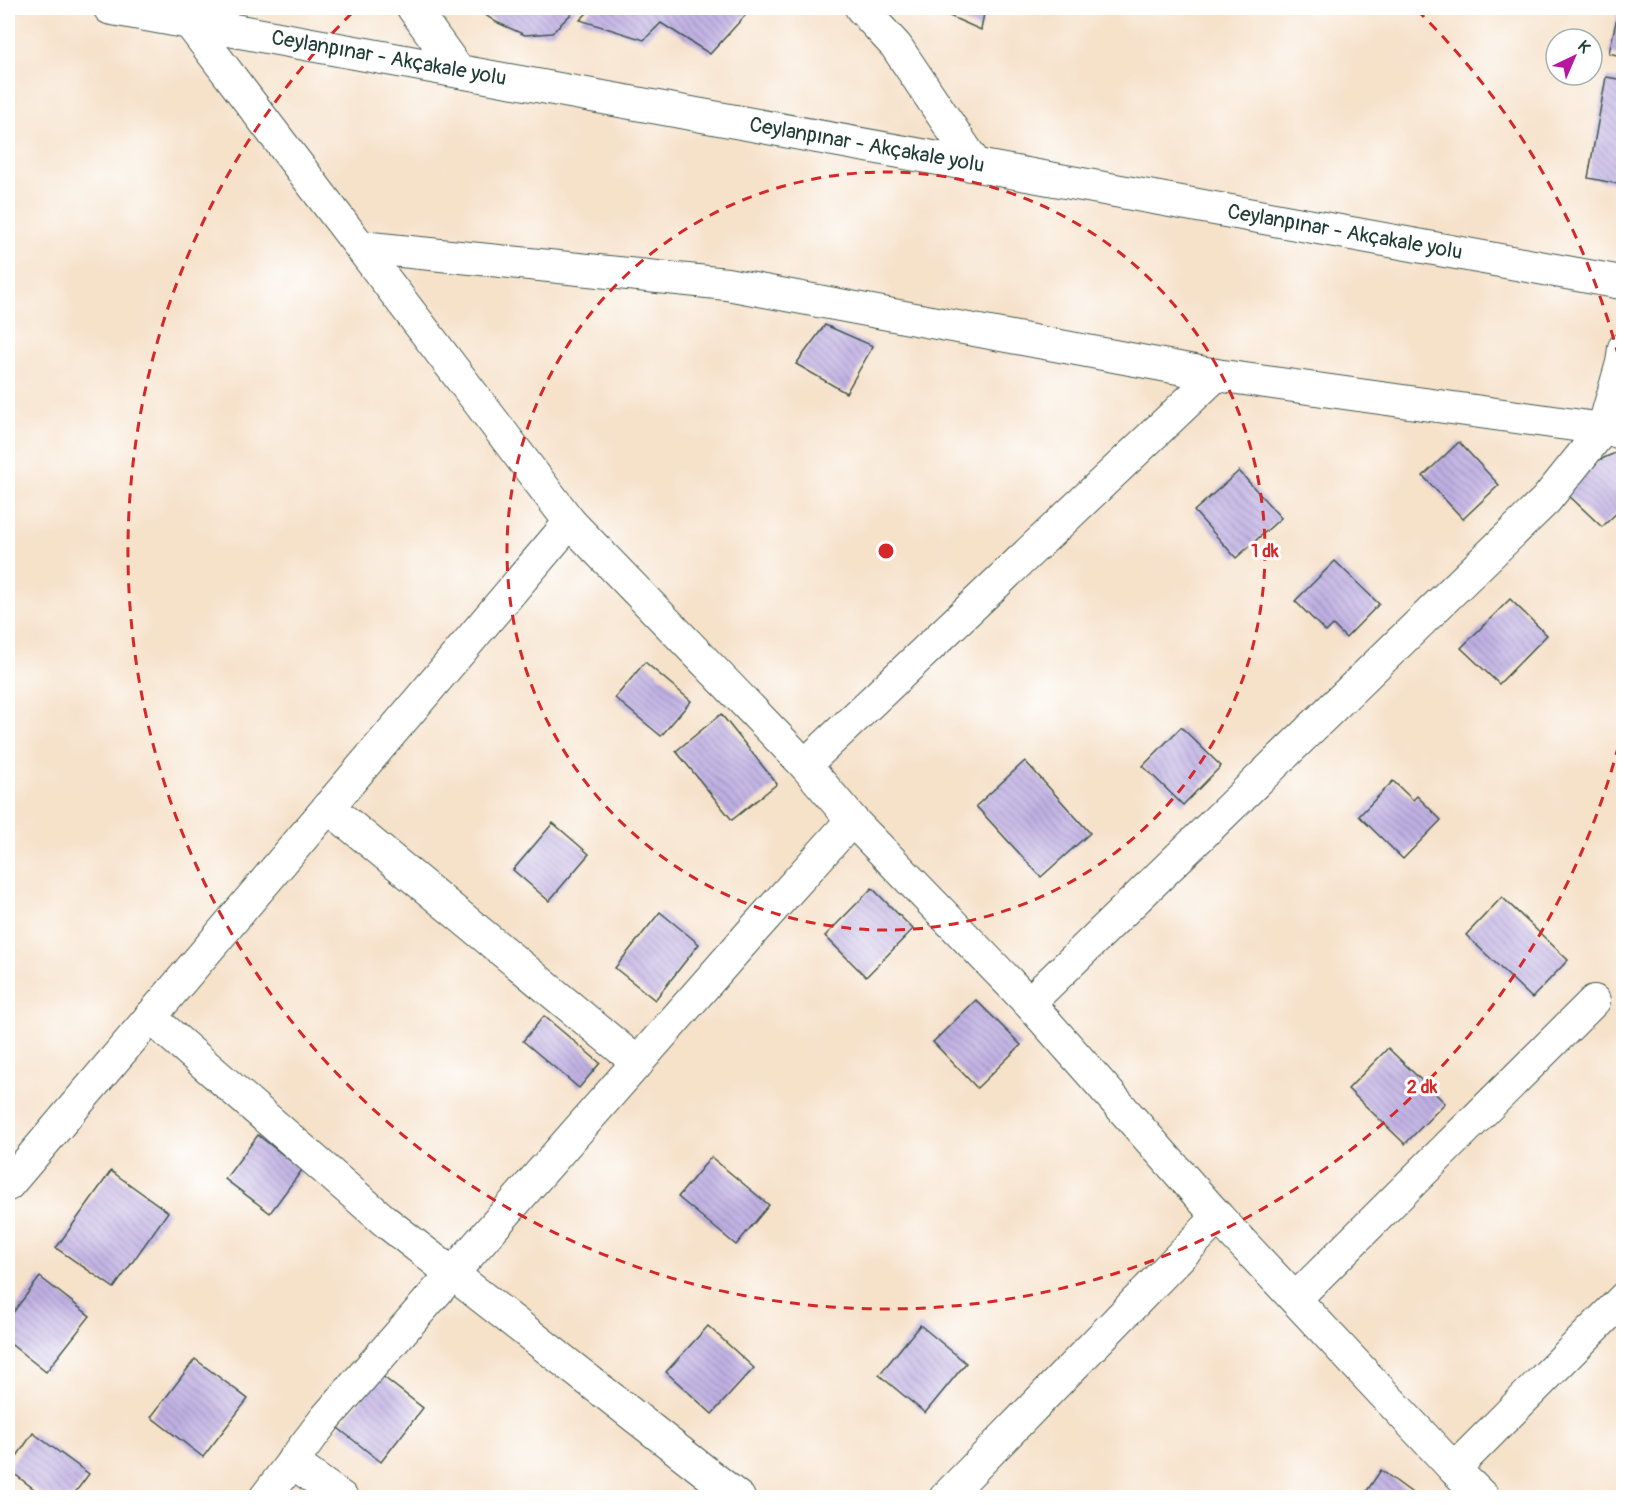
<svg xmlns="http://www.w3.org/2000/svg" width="1631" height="1505" viewBox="0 0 1631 1505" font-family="Pangolin,sans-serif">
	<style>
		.building { fill: url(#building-back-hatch) }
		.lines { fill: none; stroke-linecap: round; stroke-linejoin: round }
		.minor-casing { stroke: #3f564a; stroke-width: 34 }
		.major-casing { stroke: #3f564a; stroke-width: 35 }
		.minor { stroke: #fff; stroke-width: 32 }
		.major { stroke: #fff; stroke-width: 33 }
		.ring { fill: none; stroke: #d62828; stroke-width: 3; stroke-dasharray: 10 8 }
		.labels { text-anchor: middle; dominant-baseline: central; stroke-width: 6; stroke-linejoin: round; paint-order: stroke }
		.street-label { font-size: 21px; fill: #1f3d34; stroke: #fff }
		.centre { fill: #d62828; stroke: #fff; stroke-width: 3 }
		.ring-label { font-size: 18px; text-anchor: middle; font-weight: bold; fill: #d62828; stroke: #fff; stroke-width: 6; stroke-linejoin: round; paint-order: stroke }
	</style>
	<defs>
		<pattern id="building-back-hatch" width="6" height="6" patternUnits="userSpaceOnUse" patternTransform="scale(1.5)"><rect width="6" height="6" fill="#bfb0e3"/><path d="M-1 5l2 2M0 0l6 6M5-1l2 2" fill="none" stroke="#9b90b9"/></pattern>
	</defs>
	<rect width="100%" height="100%" fill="#fff"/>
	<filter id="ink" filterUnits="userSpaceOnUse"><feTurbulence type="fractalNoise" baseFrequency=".0167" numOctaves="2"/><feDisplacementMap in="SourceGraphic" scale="12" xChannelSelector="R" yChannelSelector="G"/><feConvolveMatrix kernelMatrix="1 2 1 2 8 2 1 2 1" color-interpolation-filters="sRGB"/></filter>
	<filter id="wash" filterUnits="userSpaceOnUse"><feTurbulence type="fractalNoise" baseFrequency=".008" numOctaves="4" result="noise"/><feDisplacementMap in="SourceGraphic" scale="24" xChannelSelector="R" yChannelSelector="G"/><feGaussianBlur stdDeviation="1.35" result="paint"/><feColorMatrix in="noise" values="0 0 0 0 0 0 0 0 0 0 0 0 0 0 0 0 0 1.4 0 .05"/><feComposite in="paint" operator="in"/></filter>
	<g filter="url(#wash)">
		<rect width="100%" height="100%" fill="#f6e1c9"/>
		<g id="blocks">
			<g class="building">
				<polygon points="475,8 577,8 552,33 525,35 496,22"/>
				<polygon points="592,8 752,8 710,54 661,23 644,40 580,20"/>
				<polygon points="933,8 985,8 981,30 954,18"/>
				<polygon points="1619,8 1624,8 1624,57 1609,53"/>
				<polygon points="1606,77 1624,80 1624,185 1588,178"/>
				<polygon points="825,325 873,346 846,393 796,364"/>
				<polygon points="1459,442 1499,485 1463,519 1423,476"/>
				<polygon points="1615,453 1624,456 1624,506 1602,527 1564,491 1597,461"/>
				<polygon points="1239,471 1281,518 1236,558 1194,511"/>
				<polygon points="1335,561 1379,604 1346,638 1333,625 1326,632 1295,601"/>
				<polygon points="1510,599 1547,635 1499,684 1461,648"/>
				<polygon points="645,662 691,701 661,736 615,698"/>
				<polygon points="721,714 777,784 732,820 676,751"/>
				<polygon points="1181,727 1221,766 1183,805 1143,766"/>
				<polygon points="1025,761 1090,833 1041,877 976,806"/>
				<polygon points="1393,781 1413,800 1417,796 1441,820 1403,859 1359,816"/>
				<polygon points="553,823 589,854 549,901 513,870"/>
				<polygon points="872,888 913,929 866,977 825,936"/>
				<polygon points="1502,897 1568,960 1532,998 1466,935"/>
				<polygon points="660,912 699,944 655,1000 615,968"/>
				<polygon points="976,1000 1021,1045 977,1088 933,1042"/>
				<polygon points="544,1016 600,1063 579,1088 523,1041"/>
				<polygon points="1388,1048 1445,1103 1405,1144 1348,1089"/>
				<polygon points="258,1135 302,1170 270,1213 225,1179"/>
				<polygon points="711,1157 769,1205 736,1245 678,1197"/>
				<polygon points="111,1171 168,1212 114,1288 56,1248"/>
				<polygon points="40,1277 90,1316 46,1372 8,1342 8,1319"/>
				<polygon points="920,1325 966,1363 925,1413 879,1375"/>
				<polygon points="708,1326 754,1368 712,1414 666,1372"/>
				<polygon points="195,1359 248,1399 203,1457 151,1417"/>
				<polygon points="381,1375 423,1408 381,1462 338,1428"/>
				<polygon points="33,1433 89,1474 71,1498 46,1498 8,1469"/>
				<polygon points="1381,1470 1419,1498 1362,1498"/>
			</g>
		</g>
	</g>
	<g filter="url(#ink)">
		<use href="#blocks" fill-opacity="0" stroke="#3f564a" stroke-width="1.5"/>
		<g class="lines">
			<g class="minor-casing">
				<g id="minor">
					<polyline points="413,8 458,70"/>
					<polyline points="861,8 896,46 976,165"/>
					<polyline points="188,21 570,522 805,765 852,820 1029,1003 1218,1217 1454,1469 1484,1498"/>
					<polyline points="361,247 727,284 1216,375 1603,429 1624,433"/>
					<polyline points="805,765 1216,375"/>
					<polyline points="328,807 638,1063"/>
					<polyline points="1029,1003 1546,500 1603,429 1622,363 1624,348"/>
					<polyline points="150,1017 386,1222 739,1498"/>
					<polyline points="8,1185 570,522"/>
					<polyline points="1295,1299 1594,1001"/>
					<polyline points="292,1462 342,1498"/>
					<polyline points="1454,1469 1624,1298"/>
					<polyline points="265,1498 325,1419 757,926 852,820"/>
					<polyline points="945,1498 1218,1217"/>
				</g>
			</g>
			<g class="major-casing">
				<polyline id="major" points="110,8 1624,283"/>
			</g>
			<use href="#minor" class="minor"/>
			<use href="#major" class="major"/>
		</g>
	</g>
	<g class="ring">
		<circle cx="886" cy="551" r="379"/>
		<path d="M1623 728A758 758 0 1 1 355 10M1417 10A758 758 0 0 1 1623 374"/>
	</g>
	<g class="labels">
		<g class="street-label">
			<text transform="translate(389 58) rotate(10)">Ceylanpınar - Akçakale yolu</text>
			<text transform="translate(867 145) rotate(10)">Ceylanpınar - Akçakale yolu</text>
			<text transform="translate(1345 232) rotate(10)">Ceylanpınar - Akçakale yolu</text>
		</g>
	</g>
	<circle cx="886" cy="551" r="9" class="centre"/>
	<g class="ring-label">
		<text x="1265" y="557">1 dk</text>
		<text x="1422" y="1093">2 dk</text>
	</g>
	<rect width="1631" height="1505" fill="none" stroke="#fff" stroke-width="30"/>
	<g transform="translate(1574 57) rotate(44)"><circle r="28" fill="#ffffff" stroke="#a5b1ae" stroke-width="1.5"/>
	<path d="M0-4.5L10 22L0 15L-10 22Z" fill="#b5179e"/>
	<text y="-9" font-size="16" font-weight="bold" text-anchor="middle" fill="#1f3d34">K</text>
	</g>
</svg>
